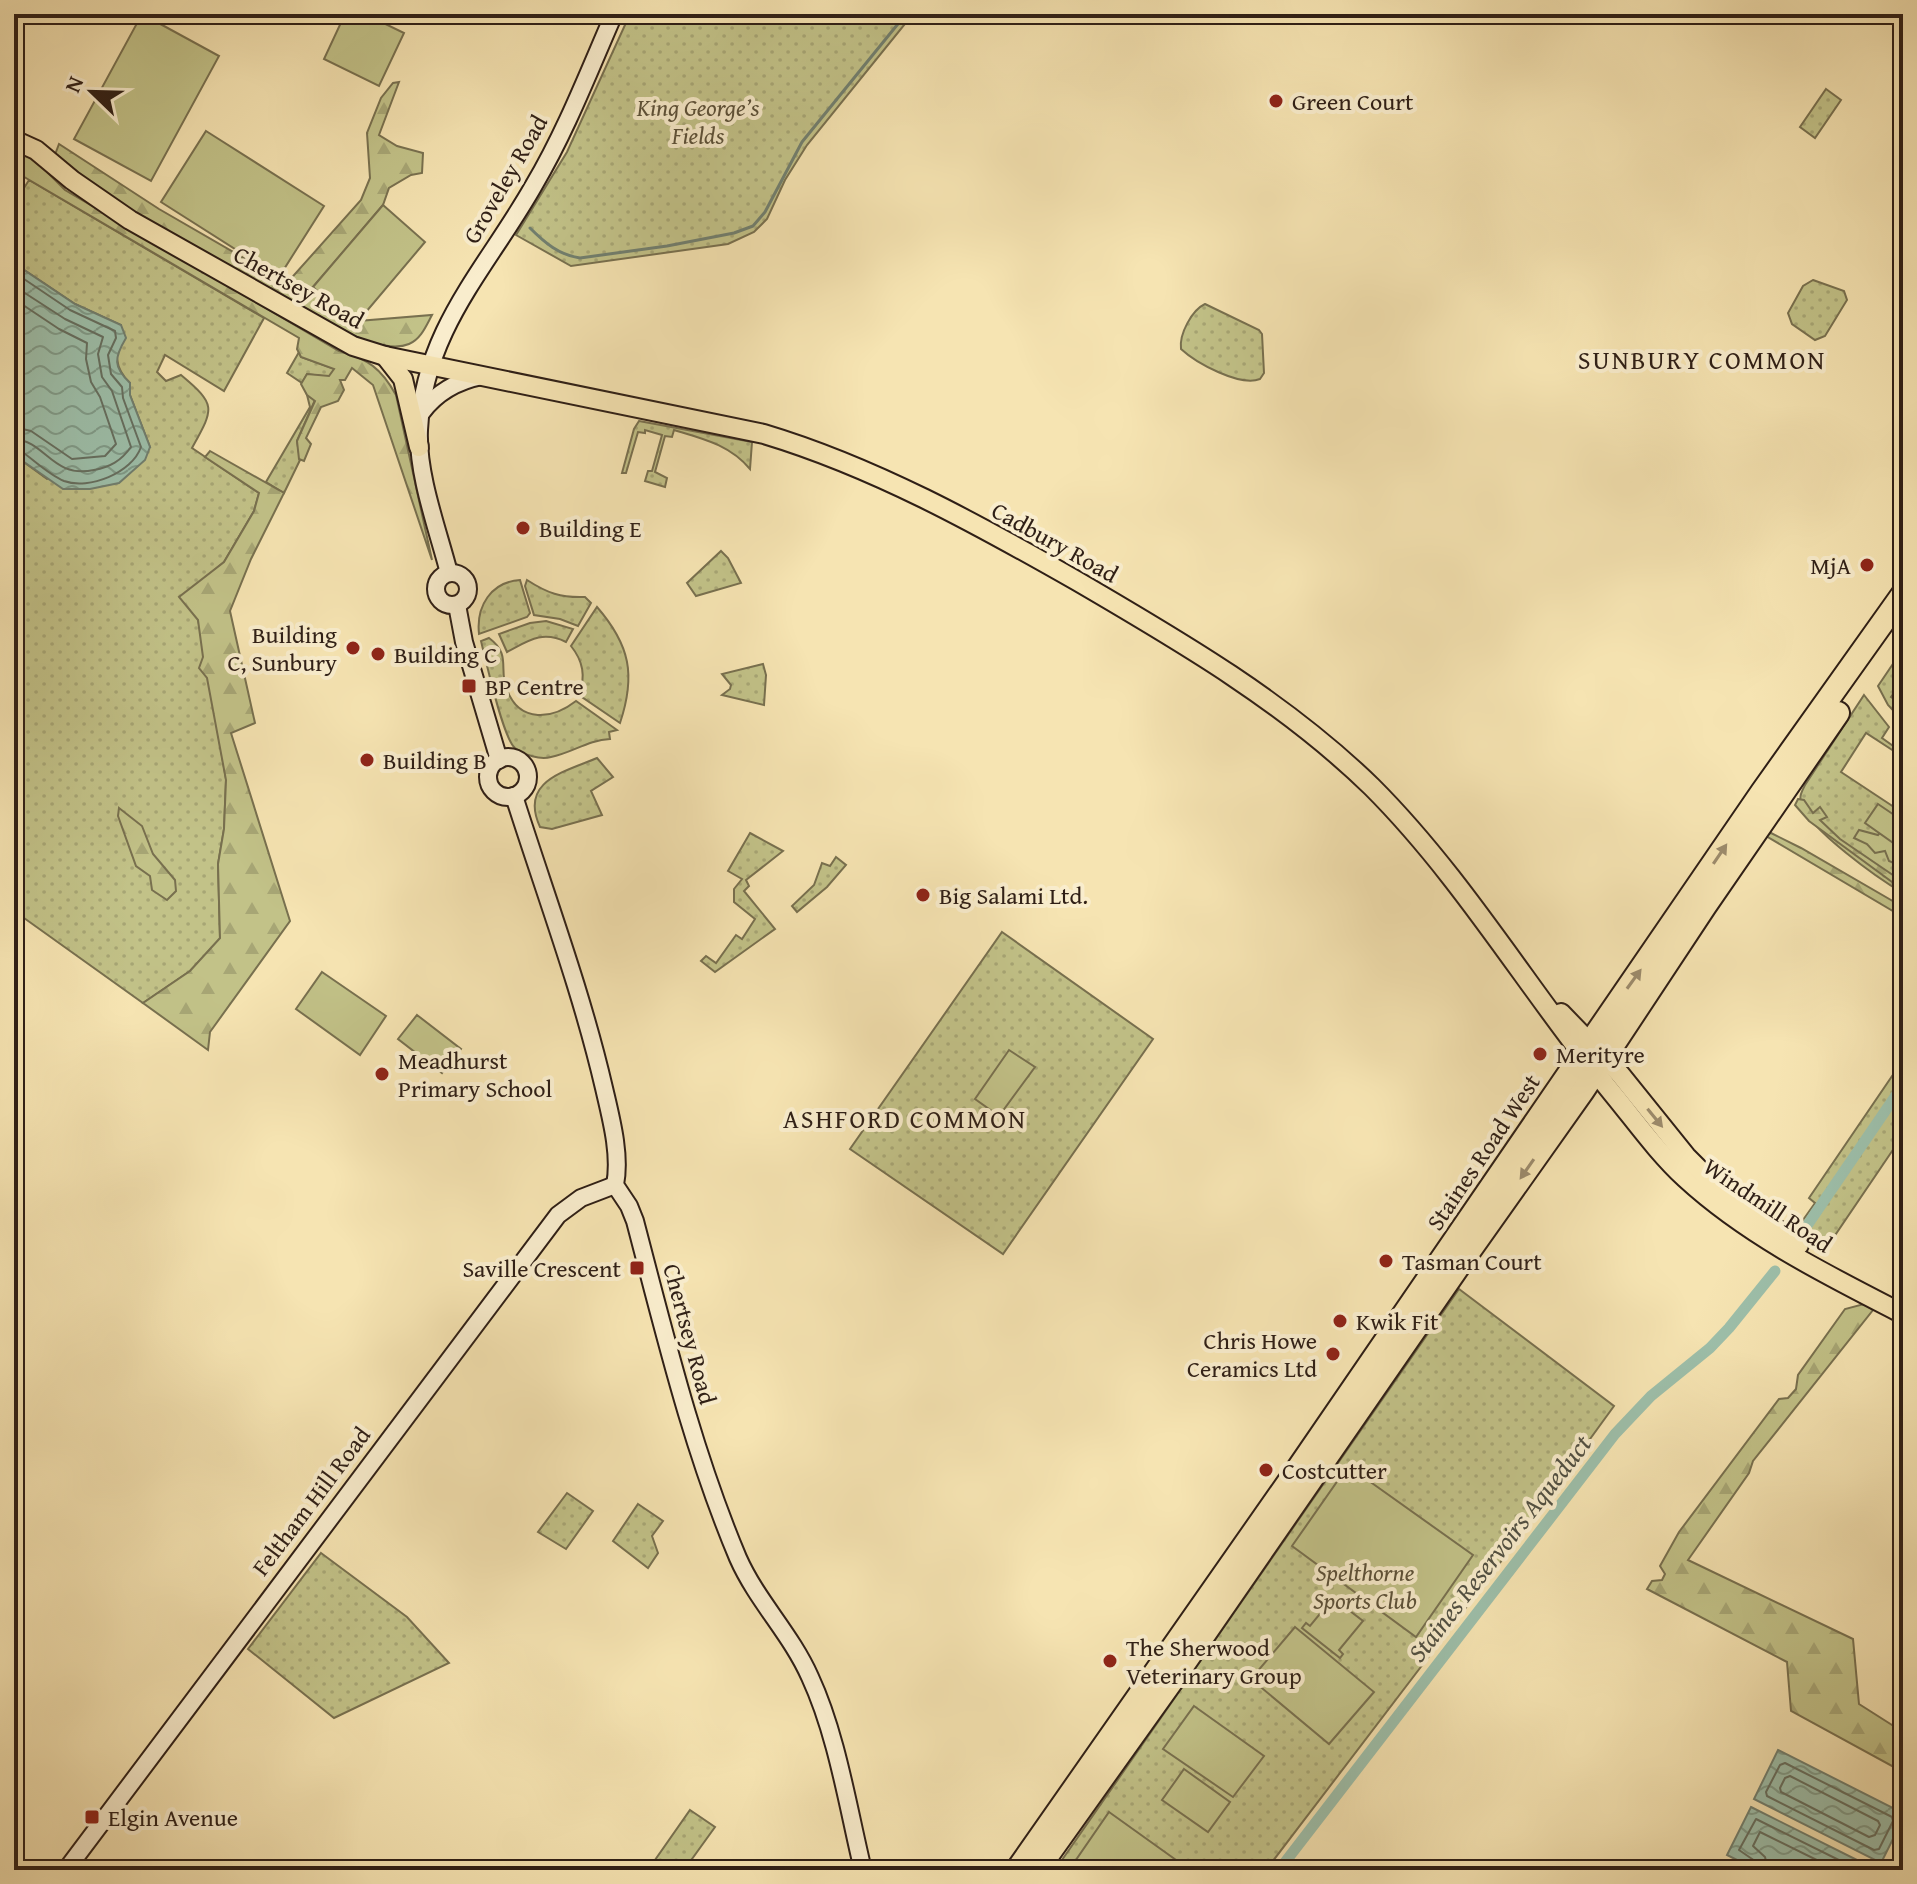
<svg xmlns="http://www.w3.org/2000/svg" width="1917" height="1884" viewBox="0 0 1917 1884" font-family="'Gentium Book Plus',serif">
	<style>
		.green { fill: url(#green-dots); stroke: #78704f; stroke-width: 2 }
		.forest { fill: url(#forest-firs); stroke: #78704f; stroke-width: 2 }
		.pitch { fill: #c2c288; stroke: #78704f; stroke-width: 2 }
		.water { fill: url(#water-waves); stroke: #717f6f; stroke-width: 2 }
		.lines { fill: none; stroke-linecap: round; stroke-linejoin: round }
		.shore { stroke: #666f60; stroke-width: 2 }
		.stream { stroke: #717f6f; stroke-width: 3 }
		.canal { stroke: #9dbfaa; stroke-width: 11 }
		.secondary-casing { stroke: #2f1f16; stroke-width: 20 }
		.primary-casing { stroke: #2f1f16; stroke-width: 22 }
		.highway-casing { stroke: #2f1f16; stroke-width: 26 }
		.secondary { stroke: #f9edcd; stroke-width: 16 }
		.primary { stroke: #f6e4b2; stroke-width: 18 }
		.highway { stroke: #f6e4b2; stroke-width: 22 }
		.oneway { fill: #9c8b6c }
		.poi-dot { fill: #8f2418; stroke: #f9edcd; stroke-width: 3 }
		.labels { text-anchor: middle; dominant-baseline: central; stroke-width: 8; stroke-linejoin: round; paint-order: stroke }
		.poi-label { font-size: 24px; fill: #2f1f16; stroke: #f9edcd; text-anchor: start }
		.park-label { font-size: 24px; font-style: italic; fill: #5b5038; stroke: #f9edcd }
		.street-label { font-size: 24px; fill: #2f1f16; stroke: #f9edcd }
		.neighbourhood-label { font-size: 26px; letter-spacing: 2px; fill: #2f1f16; stroke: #f9edcd }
		.water-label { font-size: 26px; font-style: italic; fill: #504f42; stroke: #f9edcd }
	</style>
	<defs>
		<pattern id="green-dots" width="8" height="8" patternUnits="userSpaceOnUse" patternTransform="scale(2)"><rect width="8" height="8" fill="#c2c288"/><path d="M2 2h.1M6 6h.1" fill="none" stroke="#a7a675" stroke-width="1.8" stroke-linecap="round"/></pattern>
		<pattern id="forest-firs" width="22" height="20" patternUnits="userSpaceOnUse" patternTransform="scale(2)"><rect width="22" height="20" fill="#c2c288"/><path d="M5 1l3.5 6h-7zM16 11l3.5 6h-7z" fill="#a7a675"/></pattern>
		<pattern id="water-waves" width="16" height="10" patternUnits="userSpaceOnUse" patternTransform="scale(2)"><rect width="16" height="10" fill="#9dbfaa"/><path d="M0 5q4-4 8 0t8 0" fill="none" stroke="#809b89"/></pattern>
	</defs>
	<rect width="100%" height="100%" fill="#f6e4b2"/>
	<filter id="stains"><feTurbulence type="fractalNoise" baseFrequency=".0025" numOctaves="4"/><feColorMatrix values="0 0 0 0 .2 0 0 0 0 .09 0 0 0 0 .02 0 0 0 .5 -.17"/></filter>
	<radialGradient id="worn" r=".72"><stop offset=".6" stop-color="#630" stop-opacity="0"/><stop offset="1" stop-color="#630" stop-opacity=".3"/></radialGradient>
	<g class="green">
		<polygon points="630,14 913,14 807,145 785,180 767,219 754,232 728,244 571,266 516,235 567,152"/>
		<polygon points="1826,89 1841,100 1815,138 1800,127"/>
		<path d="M29,180l235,138 -40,73 -59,-36 -8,17 9,9 15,-6c36,30 33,33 11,73l67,45 -5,18 -30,51 -13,11 -13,46 28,160 -2,50 -6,35 2,75 -30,32 -47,32 -119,-85 -10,10v-473l33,24 103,-32 -20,-52v-12c-19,-18 -13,-34 -9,-58l-46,-21 -51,-34 -10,-3v-63z"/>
		<polygon points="1813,280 1844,291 1847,300 1825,336 1815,340 1792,324 1788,313 1803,286"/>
		<path d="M1205,304l54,26 3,4 2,39 -4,6c-20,8 -64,-16 -79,-30 -2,-15 11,-39 24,-45z"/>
		<polygon points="299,352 301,357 335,369 330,377 307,374 302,383 287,373"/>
		<polygon points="307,395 315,400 297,441 300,460 284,493 266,482 310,407"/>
		<path d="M639,421l113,21 -2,27c-20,-24 -46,-30 -76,-39l-2,7 -7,-1 -10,36 12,6 -2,9 -20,-6 3,-10h4l10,-36 -17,-5v3l-7,-1 -12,41h-4l12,-44z"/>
		<polygon points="721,551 728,558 741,583 696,596 687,583"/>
		<path d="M520,580l10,33 -3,4 -48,17c-3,-28 12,-52 41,-54z"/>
		<path d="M527,580c20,13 34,18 58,17l6,6 -13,23 -18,-7 -26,-4 -9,-29z"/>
		<path d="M597,607c33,38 39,68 23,116l-41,-28c7,-19 4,-34 -8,-49z"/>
		<path d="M546,621l27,8 -7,13c-24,-12 -38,-1 -59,10l-8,-18 31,-11z"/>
		<path d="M489,638c23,17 9,31 18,52 13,34 46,29 69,11l41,29 -8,2 1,7c-22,1 -38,14 -59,18 -11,3 -27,-2 -36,-9 -12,-10 -29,-87 -34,-107z"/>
		<polygon points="1903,649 1903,680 1891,697 1903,705 1903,721 1888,705 1878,686"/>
		<polygon points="763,664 766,675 764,705 722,695 730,689 731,685 722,674"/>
		<path d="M1864,695l25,32 -7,11 21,15v4l-37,-24 -25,39 62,41v80c-24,-14 -95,-64 -102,-90 -2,-7 1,-12 4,-18z"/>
		<path d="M597,758l16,19 -22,14 11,24 -50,14 -12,-2c-21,-46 24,-55 57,-69z"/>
		<polygon points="750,833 783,851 746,880 749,886 744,891 775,929 715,972 701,961 706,956 716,963 736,935 742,939 755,919 734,902 734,889 742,879 728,871"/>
		<polygon points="836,857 846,865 827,887 797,912 792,906 814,885 822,863 830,866"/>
		<polygon points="1002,932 1153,1039 1003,1254 850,1149"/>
		<polygon points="1903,1060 1903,1135 1825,1250 1796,1230 1815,1203 1809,1198"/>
		<polygon points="1459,1289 1614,1406 1497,1567 1266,1870 1055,1870"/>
		<polygon points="567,1493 593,1511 566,1549 538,1532"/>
		<polygon points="638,1504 663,1521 652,1536 658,1553 648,1568 613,1541"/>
		<polygon points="321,1553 407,1617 449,1663 334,1718 248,1649"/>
		<polygon points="690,1810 715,1827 684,1870 648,1870"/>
	</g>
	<g class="forest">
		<path d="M399,82l-20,53 18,11 26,7 -1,20 -11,2 -22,13 -6,17 -70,82 42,37 3,-3 74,-6c-6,11 -11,24 -23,29 -30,13 -96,-28 -120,-45l-239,-131 9,-24 100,65 128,74 74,-83 9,-22 -3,-45 14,-35 12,-15z"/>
		<path d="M14,145l22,16 29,29 274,161c29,8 42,17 57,44l36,165 -59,-175 -21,-17 -7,12h-5l4,10 -6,11 -17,6 -15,31 5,6 -7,17 -5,-2 -2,-18 18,-40 -8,-6 -6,-11 6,-10 22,2 5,-7 -33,-12 -4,-8 2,-11 -285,-167z"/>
		<polygon points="210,451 284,493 251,559 230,611 255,723 231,733 290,921 210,1032 208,1050 143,1003 190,971 220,938 218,864 224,829 226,780 207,678 199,668 203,657 198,620 179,597 224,562 254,511 259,493 205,457"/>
		<polygon points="1798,799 1804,800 1813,813 1820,807 1827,817 1820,820 1840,839 1903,882 1903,890 1809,821 1795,805"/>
		<polygon points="119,808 142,826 153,854 175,880 176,891 167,900 152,890 150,876 136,866 118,816"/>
		<polygon points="1883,829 1903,835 1903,867 1889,861 1885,851 1875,853 1867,844 1854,838 1859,830 1878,835"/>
		<polygon points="1771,833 1801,848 1903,907 1903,917 1766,836"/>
		<polygon points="1864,1304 1873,1310 1753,1461 1749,1473 1688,1560 1853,1639 1859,1704 1903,1732 1903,1772 1791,1711 1787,1662 1647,1589 1652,1581 1662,1580 1665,1574 1660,1566 1679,1532 1779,1399 1788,1398 1796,1389 1798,1375 1845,1309"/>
	</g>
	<g class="pitch">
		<polygon points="142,14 219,56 151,181 74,139"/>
		<polygon points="345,14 365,14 404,33 379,86 324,59"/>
		<polygon points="206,131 324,206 279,277 161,202"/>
		<polygon points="383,205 425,242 355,325 313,287"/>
		<polygon points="1878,804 1903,821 1903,841 1899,847 1865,823"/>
		<polygon points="322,972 386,1016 360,1055 296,1009"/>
		<polygon points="417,1015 461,1049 442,1073 398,1039"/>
		<polygon points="1009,1050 1035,1067 999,1116 975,1099"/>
		<polygon points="1348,1466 1473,1555 1416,1637 1292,1546"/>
		<polygon points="1333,1598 1363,1621 1339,1650 1343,1654 1340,1658 1302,1628 1306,1623 1310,1626"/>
		<polygon points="1295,1627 1374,1692 1329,1744 1251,1679"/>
		<polygon points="1194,1706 1264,1756 1233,1797 1163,1749"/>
		<polygon points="1184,1769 1230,1802 1208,1832 1162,1800"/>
		<polygon points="1109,1812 1190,1870 1069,1870"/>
	</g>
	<g class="water">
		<path d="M14,267l10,3 51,34 46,21 5,13c-12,20 -13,29 4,45v12l20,52 -5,13 -26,23 -29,6h-27l-49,-34z"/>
		<polygon points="1778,1750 1903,1813 1903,1819 1881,1863 1754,1799"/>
		<polygon points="1751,1807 1877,1870 1757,1870 1727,1855"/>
	</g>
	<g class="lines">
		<g class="shore">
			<path d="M14,275l7,2 49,33 45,21 1,7 -8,17 3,19 11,13 1,11 18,49c-9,26 -52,43 -77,34 -15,-6 -30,-21 -43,-30l-7,-2"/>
			<path d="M14,286l51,33 38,18 -5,17 4,23 10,14 19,56c-10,14 -21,20 -37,23 -42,9 -48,-29 -80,-31"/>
			<polyline points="14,299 59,329 87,343 86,359 91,382 100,397 116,444 105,456 72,459 31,431 14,427"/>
			<polygon points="1785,1763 1892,1817 1893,1821 1879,1849 1874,1850 1767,1796 1766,1792 1780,1765"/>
			<polygon points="1790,1776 1878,1821 1880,1825 1875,1835 1869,1837 1781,1792 1780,1788 1785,1778"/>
			<polyline points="1758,1870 1755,1861 1739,1850 1756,1819 1859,1870"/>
			<polyline points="1768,1870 1765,1857 1753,1846 1760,1832 1837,1870"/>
		</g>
		<path class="stream" d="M530,228c15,15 29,27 50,30l87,-12 67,-13 19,-7 12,-14 37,-70 104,-128"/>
		<g class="canal">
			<polyline points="1806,1227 1903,1085"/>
			<polyline points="1279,1870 1615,1434 1651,1396 1710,1348 1729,1328 1775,1271"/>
		</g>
		<g class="secondary-casing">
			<g id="secondary">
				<path d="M422,412c15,-20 35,-31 60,-36"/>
				<circle cx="452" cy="589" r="16"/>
				<path d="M449,573c-11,-43 -32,-98 -30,-143 5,-101 68,-162 115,-245 32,-54 55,-114 80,-171"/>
				<polyline points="457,605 464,642 499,760"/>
				<circle cx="508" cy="777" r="20"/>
				<path d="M514,796c31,98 67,193 90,292 7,30 17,67 11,97l14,21 6,15c30,114 57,228 103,337 19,43 53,76 72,119 27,58 38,131 53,193"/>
				<polyline points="66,1870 558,1215 581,1198 615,1185"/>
			</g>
		</g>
		<g class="primary-casing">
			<g id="primary">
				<path d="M14,140l22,10 36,30 58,40 223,126 32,10 379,78c110,33 213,90 313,147 103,60 209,122 295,206 92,92 159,207 241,307 23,28 45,59 72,84 63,58 142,97 218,136"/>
				<polyline points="385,356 403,379 419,447"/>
				<polyline points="1561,1013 1620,1074 1686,1156 1704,1174 1744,1206 1799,1245"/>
			</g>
		</g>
		<g class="highway-casing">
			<g id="highway">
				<polyline points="1017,1870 1297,1470 1762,792 1903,594"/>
				<polyline points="1037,1870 1176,1675 1458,1267 1582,1092 1705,906 1838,713"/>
			</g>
		</g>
		<use href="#secondary" class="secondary"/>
		<use href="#primary" class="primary"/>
		<use href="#highway" class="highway"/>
	</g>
	<defs><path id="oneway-solid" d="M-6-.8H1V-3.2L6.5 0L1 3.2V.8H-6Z" transform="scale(2)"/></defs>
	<g class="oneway">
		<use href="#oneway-solid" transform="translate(1720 854) rotate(-56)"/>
		<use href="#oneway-solid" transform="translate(1634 979) rotate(-54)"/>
		<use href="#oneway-solid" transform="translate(1655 1118) rotate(51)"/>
		<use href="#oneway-solid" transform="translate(1527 1169) rotate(125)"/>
	</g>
	<g class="poi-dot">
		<circle cx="1276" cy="101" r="8"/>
		<circle cx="523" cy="528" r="8"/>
		<circle cx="1867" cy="565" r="8"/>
		<circle cx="353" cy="648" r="8"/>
		<circle cx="378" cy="654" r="8"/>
		<rect x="461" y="678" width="16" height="16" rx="4"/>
		<circle cx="367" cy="760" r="8"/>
		<circle cx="923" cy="895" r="8"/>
		<circle cx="1540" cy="1054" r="8"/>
		<circle cx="382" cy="1074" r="8"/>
		<circle cx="1386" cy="1261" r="8"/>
		<rect x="629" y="1260" width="16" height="16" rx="4"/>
		<circle cx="1340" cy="1321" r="8"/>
		<circle cx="1333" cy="1354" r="8"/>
		<circle cx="1266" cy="1470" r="8"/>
		<circle cx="1110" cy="1661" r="8"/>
		<rect x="84" y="1809" width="16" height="16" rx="4"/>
	</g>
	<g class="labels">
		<g class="poi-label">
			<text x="1292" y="101">Green Court</text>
			<text x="539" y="528">Building E</text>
			<text x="1851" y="565" text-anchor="end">MjA</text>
			<text x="337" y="634" text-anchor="end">Building<tspan x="337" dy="28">C, Sunbury</tspan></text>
			<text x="394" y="654">Building C</text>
			<text x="485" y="686">BP Centre</text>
			<text x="383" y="760">Building B</text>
			<text x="939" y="895">Big Salami Ltd.</text>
			<text x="1556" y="1054">Merityre</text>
			<text x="398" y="1060">Meadhurst<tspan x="398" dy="28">Primary School</tspan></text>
			<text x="1402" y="1261">Tasman Court</text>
			<text x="621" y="1268" text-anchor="end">Saville Crescent</text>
			<text x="1356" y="1321">Kwik Fit</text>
			<text x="1317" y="1340" text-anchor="end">Chris Howe<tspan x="1317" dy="28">Ceramics Ltd</tspan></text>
			<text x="1282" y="1470">Costcutter</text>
			<text x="1126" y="1647">The Sherwood<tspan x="1126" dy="28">Veterinary Group</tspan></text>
			<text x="108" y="1817">Elgin Avenue</text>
		</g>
		<g class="park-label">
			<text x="698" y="107">King George’s<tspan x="698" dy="28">Fields</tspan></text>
			<text x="1365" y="1572">Spelthorne<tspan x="1365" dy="28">Sports Club</tspan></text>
		</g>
		<g class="street-label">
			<text transform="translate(505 179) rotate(-60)">Groveley Road</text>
			<text transform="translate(299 287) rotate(29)">Chertsey Road</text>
			<text transform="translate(1055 542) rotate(29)">Cadbury Road</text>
			<text transform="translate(1483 1152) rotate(-56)">Staines Road West</text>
			<text transform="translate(1768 1205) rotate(34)">Windmill Road</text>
			<text transform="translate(690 1334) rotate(75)">Chertsey Road</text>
			<text transform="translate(311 1501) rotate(-53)">Feltham Hill Road</text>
		</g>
		<g class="neighbourhood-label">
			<text x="1702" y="359">SUNBURY COMMON</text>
			<text x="905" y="1118">ASHFORD COMMON</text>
		</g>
		<g class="water-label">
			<text transform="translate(1499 1548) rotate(-52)">Staines Reservoirs Aqueduct</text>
		</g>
	</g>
	<rect width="1917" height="1884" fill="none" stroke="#f6e4b2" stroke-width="48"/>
	<rect x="16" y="16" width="1885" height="1852" fill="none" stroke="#2f1f16" stroke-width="4"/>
	<rect x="24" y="24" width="1869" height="1836" fill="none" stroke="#2f1f16" stroke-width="2"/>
	<g transform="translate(92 92) rotate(293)" stroke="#f9edcd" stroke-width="6" paint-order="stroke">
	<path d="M0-6L14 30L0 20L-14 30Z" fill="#2f1f16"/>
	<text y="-12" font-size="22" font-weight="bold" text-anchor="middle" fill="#2f1f16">N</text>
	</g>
	<rect width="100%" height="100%" filter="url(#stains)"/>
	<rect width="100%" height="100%" fill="url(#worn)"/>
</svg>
